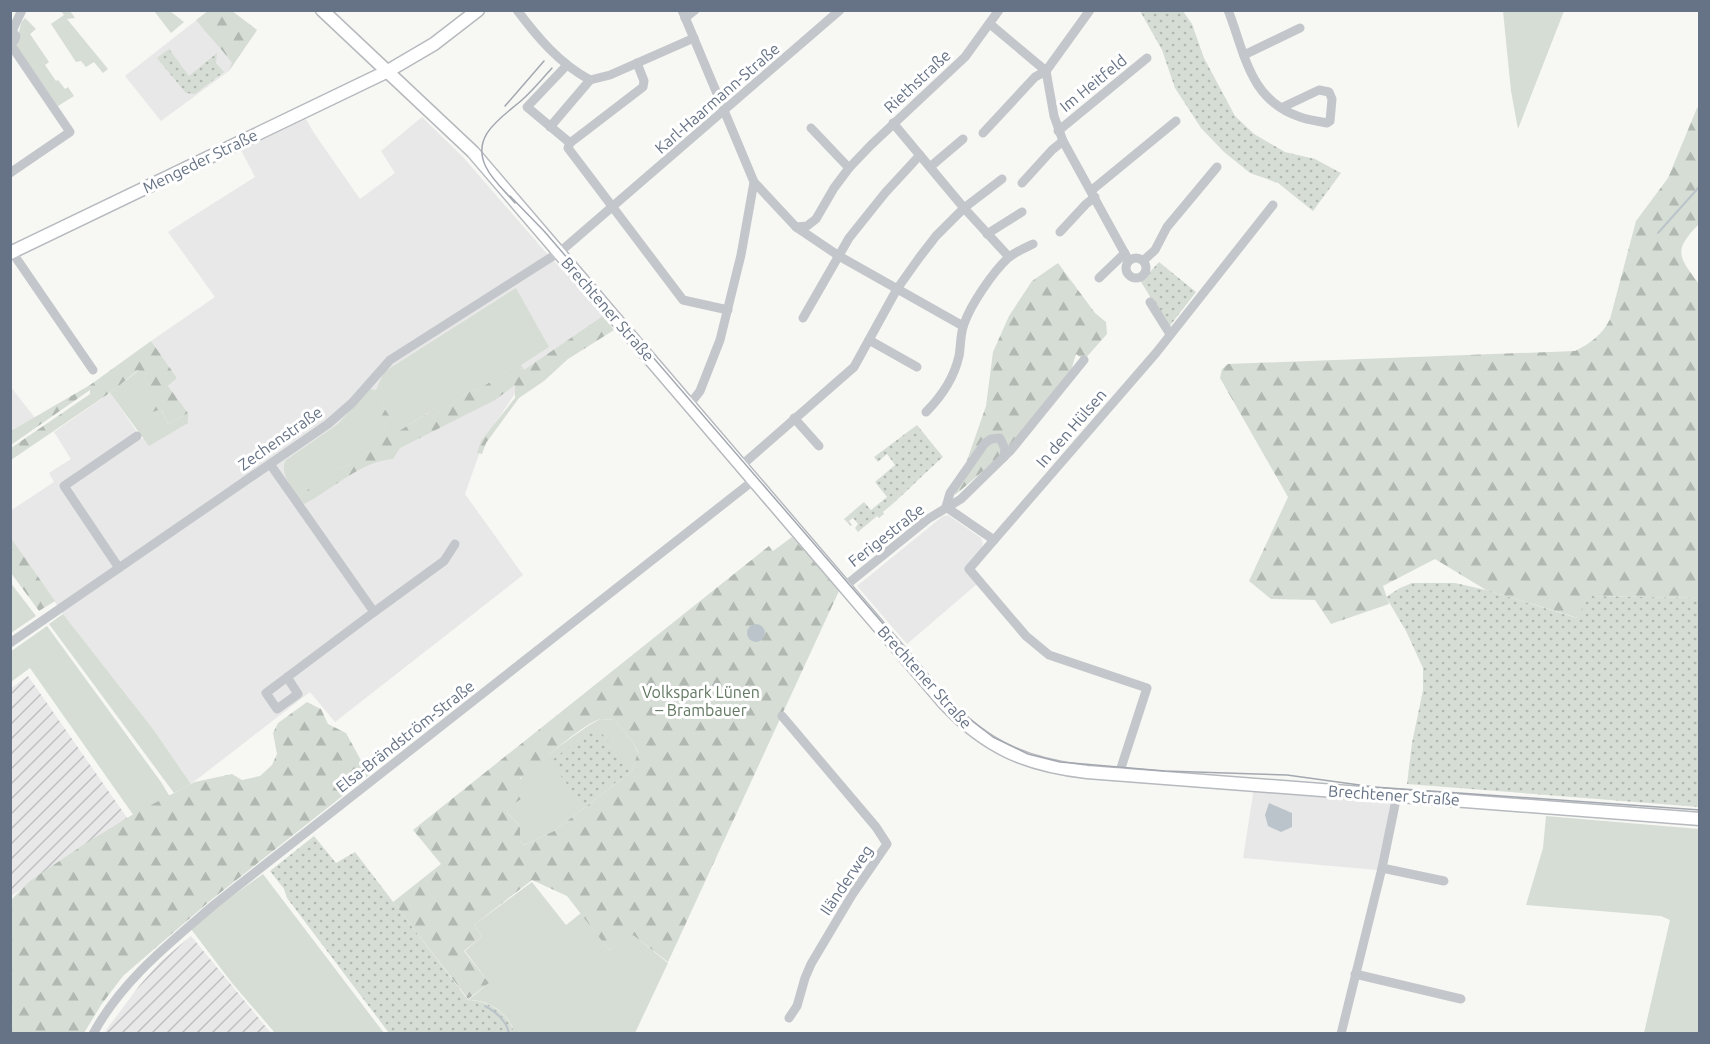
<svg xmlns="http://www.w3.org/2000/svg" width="1710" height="1044" viewBox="0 0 1710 1044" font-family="Ubuntu,sans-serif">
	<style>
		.built { fill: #e8e8e8 }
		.industrial { fill: url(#industrial-furrows) }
		.grass { fill: #d6ddd4 }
		.forest { fill: url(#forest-firs); fill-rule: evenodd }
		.park { fill: url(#park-dots) }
		.water { fill: #bbc4ca }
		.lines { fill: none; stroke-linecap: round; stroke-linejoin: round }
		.stream { stroke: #bbc4ca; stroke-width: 2 }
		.major-casing { stroke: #b6b9be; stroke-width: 15 }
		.minor { stroke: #c3c6ca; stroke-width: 9 }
		.major { stroke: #fff; stroke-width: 12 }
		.tram { stroke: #a3a8b0; stroke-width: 1.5 }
		.labels { text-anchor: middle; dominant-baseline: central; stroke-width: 6; stroke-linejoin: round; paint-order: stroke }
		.street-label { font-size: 16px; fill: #667386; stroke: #fff }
		.park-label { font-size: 16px; fill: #627861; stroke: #fff }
	</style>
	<defs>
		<pattern id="industrial-furrows" width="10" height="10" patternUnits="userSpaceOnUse" patternTransform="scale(1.5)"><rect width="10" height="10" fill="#e8e8e8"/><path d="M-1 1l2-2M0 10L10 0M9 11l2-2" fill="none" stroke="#c0c0c2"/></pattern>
		<pattern id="forest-firs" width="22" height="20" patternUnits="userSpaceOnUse" patternTransform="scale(1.5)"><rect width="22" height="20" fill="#d6ddd4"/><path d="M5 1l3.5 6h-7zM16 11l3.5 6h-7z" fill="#b1b8b2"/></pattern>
		<pattern id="park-dots" width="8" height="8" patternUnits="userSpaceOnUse" patternTransform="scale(1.5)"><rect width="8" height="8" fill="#d6ddd4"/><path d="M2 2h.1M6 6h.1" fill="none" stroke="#b1b8b2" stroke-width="1.8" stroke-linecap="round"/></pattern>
	</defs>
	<rect width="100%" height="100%" fill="#f7f8f4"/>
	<g class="built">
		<polygon points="208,11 232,11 257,30 229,71 161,121 125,76"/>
		<polygon points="422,117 463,157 542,248 614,324 518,389 484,440 465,494 523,575 335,722 310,692 191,784 153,729 63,614 11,538 10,511 54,482 49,473 71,459 54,432 110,393 142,439 188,413 168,386 177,378 151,341 215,297 168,232 255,177 241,150 306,119 314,133 360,199 395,173 381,151"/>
		<polygon points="10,386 35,418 11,431 10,431"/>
		<polygon points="948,515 981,538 983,543 982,548 965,568 977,584 907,644 857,586 943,516"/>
		<polygon points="1254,788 1392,801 1377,870 1243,858"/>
	</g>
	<g class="industrial">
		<polygon points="28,676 128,819 11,896 11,688"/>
		<polygon points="191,936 271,1033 104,1033 139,986 160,962"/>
	</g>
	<g class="grass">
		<polygon points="61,11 70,11 75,18 67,19 108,69 103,73 94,62 86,67 81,61 76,62 51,24 64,15"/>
		<polygon points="154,11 170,11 184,22 171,33"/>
		<polygon points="1503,11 1564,11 1518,129 1511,91"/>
		<polygon points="25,18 36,29 30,34 49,62 45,65 56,81 58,80 65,89 68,87 74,96 58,106 16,45 21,23"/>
		<path d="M516,288l33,59 -28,18 2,3 -14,9 -3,-5 -30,19 -2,-2 -42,27 -3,-4 -30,19 -18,-28 4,17 1,11 -9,15 -15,9 -12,10 -14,4 -38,28c-7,-12 -19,-24 -12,-37l52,-36 32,-35 6,1 8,-18z"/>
		<polygon points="139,370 149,385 168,424 188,413 188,423 149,446 110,393"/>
		<polygon points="10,582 36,616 11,633 10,633"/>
		<polygon points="63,614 153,729 191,784 174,793 49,624"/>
		<polygon points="47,626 161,782 170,797 134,816 30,668 11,682 10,652"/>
		<path d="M601,719l14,1 19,24 4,9 -6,18 -78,60 -30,14 -4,-4v-15l-13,-13c4,-10 9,-27 14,-35 4,-7 72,-58 80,-59z"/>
		<polygon points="1546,816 1699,829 1699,1033 1644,1033 1670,920 1661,916 1526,905 1543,848"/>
		<polygon points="263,874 384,1033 275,1033 232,983 191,929 217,907"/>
		<path d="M532,882l34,43 15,-12 28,37 23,-16 36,29 -33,70h-124l2,-5c-9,-18 -25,-28 -45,-28l21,-17 -24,-32 17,-15 -8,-11z"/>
	</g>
	<g class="forest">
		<path d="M208,11h24l25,19 -28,41 3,-8c-11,-15 -24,-28 -36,-43z"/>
		<path d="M1699,107v117c-27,27 -20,33 0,60v314l-110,-2 -11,22 -92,-28 -51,-31 -52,27 6,18 -58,20 -16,-24 -44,-1 -22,-18 39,-84 -68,-119 2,-9 6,-5 347,-13c16,-8 27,-16 35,-32l26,-98 32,-43 29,-70z"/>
		<polygon points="1058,263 1095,313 1106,322 1107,334 1084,360 1076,354 1070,374 1009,449 955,495 986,406 993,352 1009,316 1032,281"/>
		<path d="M603,316l11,14 -46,29 -24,22 -25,17 -33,45 -4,11 -5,-1 4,-12 34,-43v-13l-20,15 -95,48 -7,11c-33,2 -62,32 -89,45l-6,-7 38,-28 14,-4 12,-10 15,-9 2,-13 7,-2 -1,-11 -10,-11 6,-6 18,28 31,-19 2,4 42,-27 2,2 30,-19 3,5 14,-9 1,2z"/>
		<polygon points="151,341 177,378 168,386 188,413 168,424 161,409 150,413 149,385 138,370 114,390 11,460 11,448 90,394 90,390 11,445 11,431 90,385"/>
		<path d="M792,537l47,54 -171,371 -35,-27 -24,15 -42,-54 -35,-16 -58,45 8,11 -18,15 25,32 -21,16 -75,-97 48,-38 -28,-34 356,-284 4,5zM601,719l14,1 19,24 4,8 -6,19 -78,60 -30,14 -4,-4v-15l-13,-13 3,-7 16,-10 3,-11 -9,-3v-4c18,-13 63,-55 81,-59z"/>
		<polygon points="11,538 55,601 39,611 11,573"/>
		<polygon points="307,702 321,709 328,724 346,733 369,775 211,900 123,976 101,1005 84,1033 11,1033 11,900 30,881 83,845 132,815 195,782 232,774 242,780 260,776 272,765 277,754 273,733 278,723"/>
	</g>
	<g class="park">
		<polygon points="1140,11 1183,11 1192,24 1204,58 1235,116 1254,134 1285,152 1315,159 1341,173 1313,211 1278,183 1250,173 1224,152 1201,128 1175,88 1162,50"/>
		<polygon points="169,49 189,76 217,53 216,63 224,72 195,94 186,93 157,58"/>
		<polygon points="1159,262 1196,292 1169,327 1141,282"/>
		<path d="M917,425l26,32c-21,18 -38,37 -60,55l1,2 -5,4 -2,-2 -19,16 -3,-4 3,-4 -5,-6 -4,3 3,4 -1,1 -7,-7 20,-17 7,8 16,-13 -12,-15 20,-17 -8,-11 -9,8 -4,-5z"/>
		<polygon points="1412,583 1455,583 1486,590 1577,618 1589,596 1699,598 1699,807 1407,784 1412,743 1423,690 1423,668 1406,631 1386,597 1400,588"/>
		<polygon points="590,730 600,731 631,771 584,806 550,762"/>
		<path d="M314,836l22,27 19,-11 113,148c20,1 36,10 45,29l-2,4h-122l-102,-135 -3,-9 -14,-18z"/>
	</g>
	<g class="water">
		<circle cx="756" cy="633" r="9"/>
		<polygon points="1269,803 1292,813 1292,827 1281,832 1268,826 1265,815"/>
	</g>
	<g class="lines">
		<g class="stream">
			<polyline points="1658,233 1700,186"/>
			<path d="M485,1006c11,6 22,15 24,28"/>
		</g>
		<g class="major-casing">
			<g id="major">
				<path d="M322,10l151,142 471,551c42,45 82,62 143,69l613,47"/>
				<polyline points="10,253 388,71 434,44 478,10"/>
			</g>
		</g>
		<g class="minor">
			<path d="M517,10c21,28 42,53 73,70l20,-5 84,-37"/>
			<polyline points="682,10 754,182 741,255 720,340 700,391 690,404"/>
			<path d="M1228,10c17,43 21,90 72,107 8,3 18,4 27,6l3,-2 2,-22 -3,-7 -10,-2 -38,18"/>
			<polyline points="685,18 695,10"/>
			<polyline points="990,24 1046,71 1054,116 1063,141 1129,261"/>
			<polyline points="12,31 22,10"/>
			<polyline points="10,42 14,41 16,36 12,31"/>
			<polyline points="1244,55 1300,28"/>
			<polyline points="567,65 527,107 570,143 568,148 683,300 728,310"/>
			<polyline points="893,123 964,208 1009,257"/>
			<polyline points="550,127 590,80"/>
			<polyline points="811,128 849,168"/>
			<polyline points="1058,131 1147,58"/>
			<polyline points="983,133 1035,77 1046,71 1090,10"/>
			<polyline points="570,143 643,87 644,81 637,63"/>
			<polyline points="930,167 963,139"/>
			<polyline points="10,173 70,132 13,48"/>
			<polyline points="754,182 796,227 839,256 963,326"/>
			<polyline points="1022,183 1052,150 1063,141"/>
			<polyline points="1092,190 1176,121"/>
			<polyline points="796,227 807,226 816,219 834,188 849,168 871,145 965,57 999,10"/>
			<polyline points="1060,232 1086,204 1095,197"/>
			<polyline points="987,234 1022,212"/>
			<polyline points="12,252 93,370"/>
			<circle cx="1136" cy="268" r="10"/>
			<polyline points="1143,261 1155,250 1167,227 1217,167"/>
			<polyline points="1099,278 1125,253"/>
			<polyline points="1150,302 1170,334"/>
			<polyline points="803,318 849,238 885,193 920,155"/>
			<polyline points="869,340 917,367"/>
			<path d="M926,412c16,-16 28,-34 33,-56 2,-10 1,-22 5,-32 7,-20 29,-52 44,-66 7,-6 17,-10 25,-14"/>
			<polyline points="794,418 819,446"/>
			<polyline points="270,464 374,612 266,693 277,709 298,694 287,677"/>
			<polyline points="742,465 854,367 897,289 919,258 936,236 964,208 1002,179"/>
			<polyline points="946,507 994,540 1156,353 1273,205"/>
			<polyline points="946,507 950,493 985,443 991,439 1000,438 1005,449 1004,457"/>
			<polyline points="994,540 969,569 1026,636 1049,655 1147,688 1119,774"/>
			<polyline points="119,568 64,486 137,436"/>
			<polyline points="845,586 928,519 961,499 1011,450 1084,360"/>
			<polyline points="374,612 444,561 455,544"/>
			<polyline points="10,643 328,424 352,403 390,360 561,251 840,10"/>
			<polyline points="782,716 876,827 887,844 852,895 811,964 805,978 797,1006 789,1018"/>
			<polyline points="1382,868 1444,881"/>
			<polyline points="1355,974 1461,999"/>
			<path d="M93,1034c29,-54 77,-91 122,-130l539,-424"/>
			<polyline points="1341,1034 1382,868 1397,795"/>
		</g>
		<use href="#major" class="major"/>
		<g class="tram">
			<polyline points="505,106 544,61"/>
			<polyline points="510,196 544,231 936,685 967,717 993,737 1028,754 1060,762 1165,771 1287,775 1374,787 1700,810"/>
			<path d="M515,203c-9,-11 -23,-23 -29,-36 -16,-32 17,-50 37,-68 10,-9 19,-20 29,-31"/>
		</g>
	</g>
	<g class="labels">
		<g class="street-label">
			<text transform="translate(917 81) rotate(-43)">Riethstraße</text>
			<text transform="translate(1093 83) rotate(-39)">Im Heitfeld</text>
			<text transform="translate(717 98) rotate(-41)">Karl-Haarmann-Straße</text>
			<text transform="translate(200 161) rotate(-26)">Mengeder Straße</text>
			<text transform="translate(608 309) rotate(49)">Brechtener Straße</text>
			<text transform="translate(1071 428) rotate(-49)">In den Hülsen</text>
			<text transform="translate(280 438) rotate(-35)">Zechenstraße</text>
			<text transform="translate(886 535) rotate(-38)">Ferigestraße</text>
			<text transform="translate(925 677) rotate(48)">Brechtener Straße</text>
			<text transform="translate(405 736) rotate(-38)">Elsa-Brändström-Straße</text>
			<text transform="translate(1394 795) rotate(4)">Brechtener Straße</text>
			<text transform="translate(846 880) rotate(-56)">Iländerweg</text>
		</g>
		<g class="park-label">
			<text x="701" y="692">Volkspark Lünen<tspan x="701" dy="18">– Brambauer</tspan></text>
		</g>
	</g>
	<rect width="1710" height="1044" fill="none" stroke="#667386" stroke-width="24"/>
</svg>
